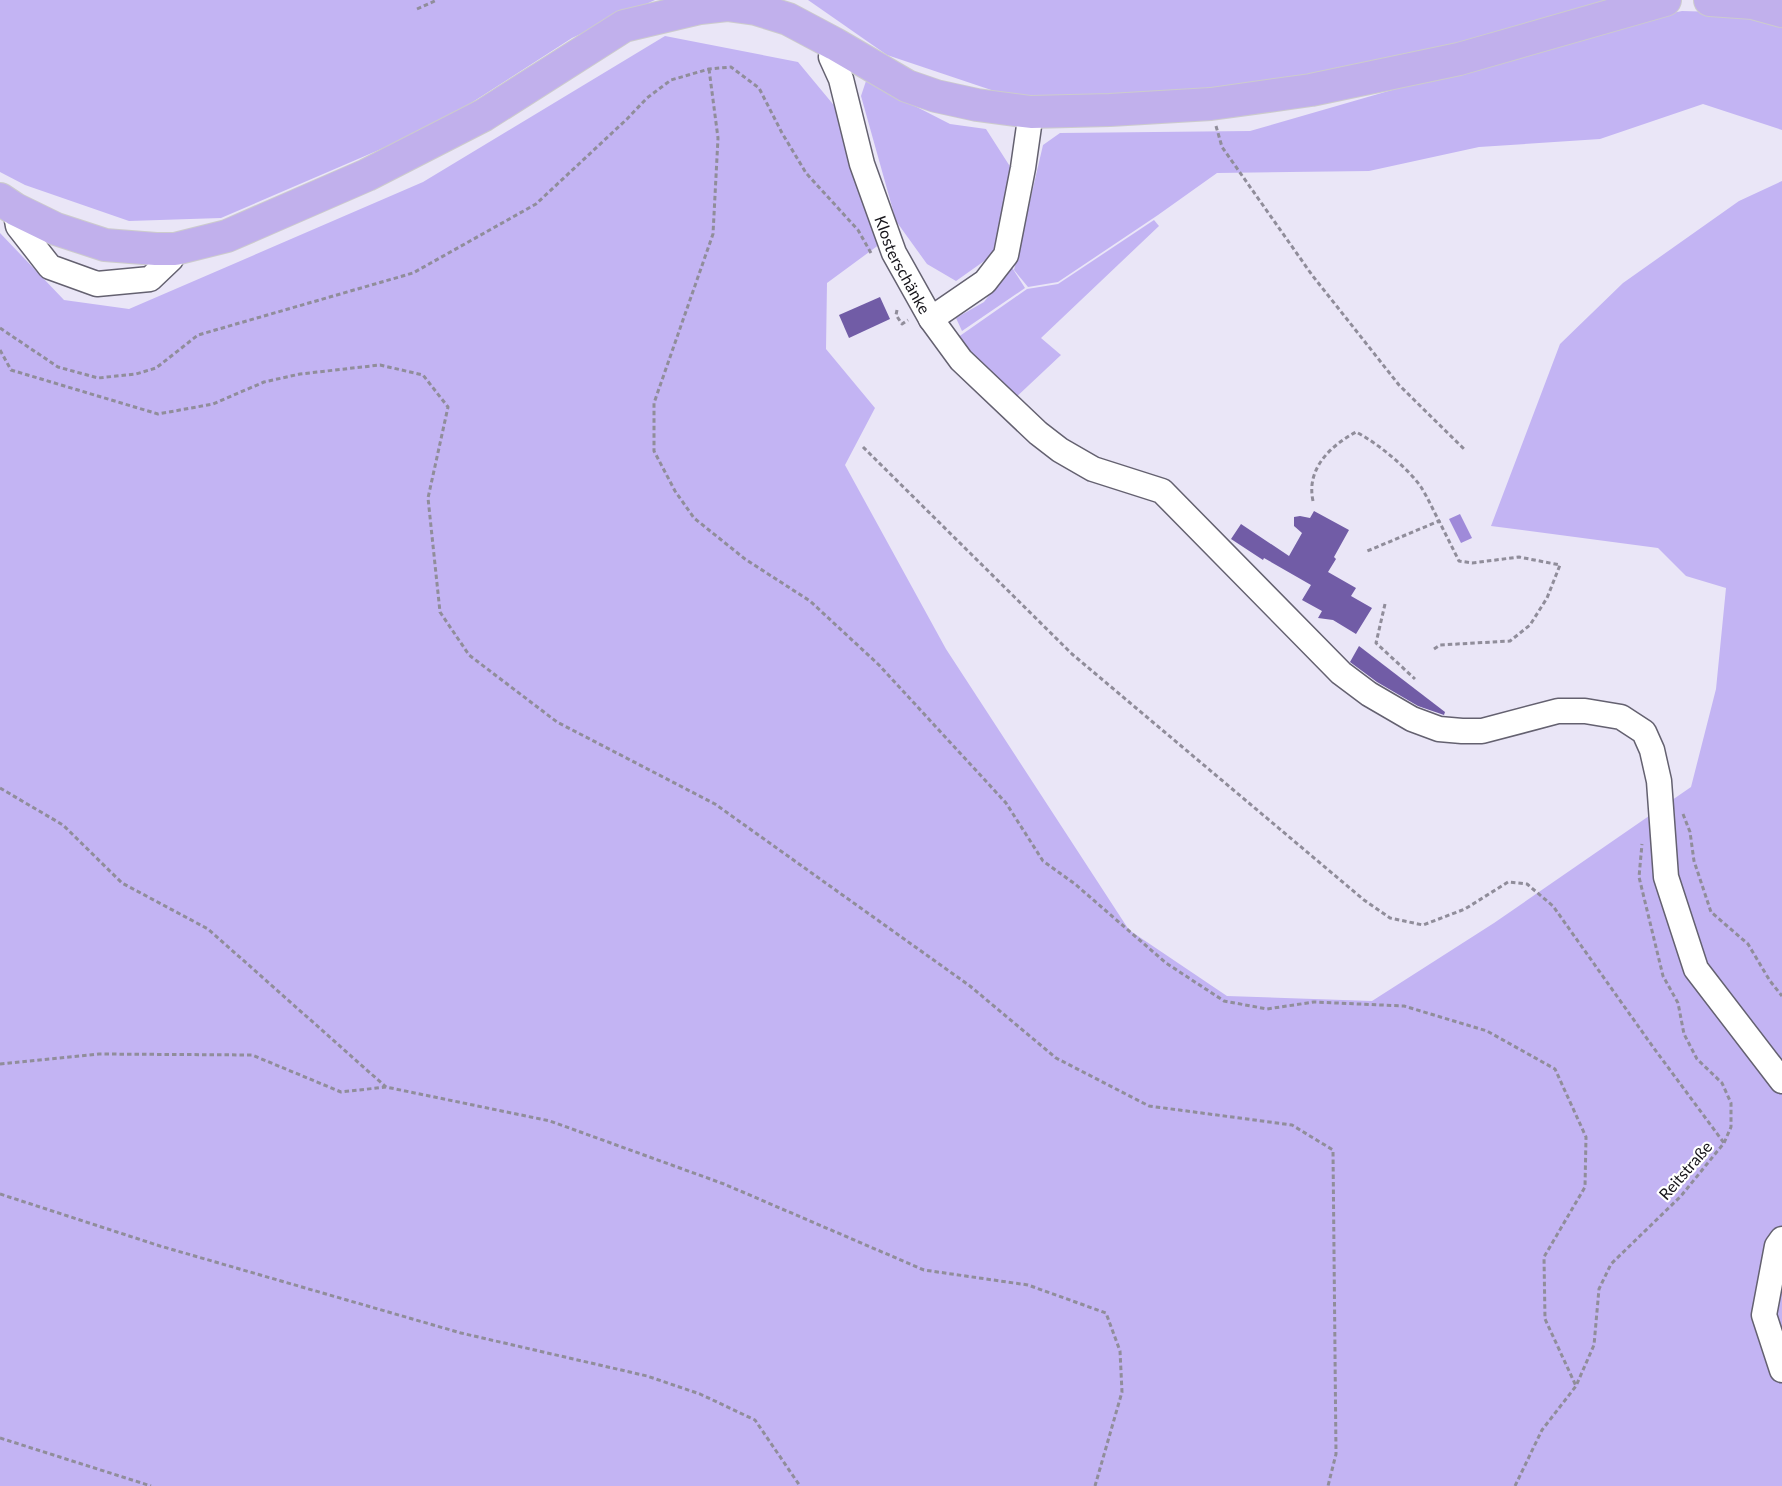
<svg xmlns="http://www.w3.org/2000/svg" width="1782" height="1486" viewBox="0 0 1782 1486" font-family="Lato,sans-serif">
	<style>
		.green { fill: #c3b4f3 }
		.water { fill: #9f8ad9 }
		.building { fill: #715ca6 }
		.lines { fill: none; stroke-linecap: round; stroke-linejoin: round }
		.minor-casing { stroke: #646170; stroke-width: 27 }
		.major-casing { stroke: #cccbcd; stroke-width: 34 }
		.path { stroke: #908d9a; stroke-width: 3; stroke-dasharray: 4.5 3; stroke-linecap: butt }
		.minor { stroke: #fff; stroke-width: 24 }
		.major { stroke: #c1b0ec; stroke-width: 32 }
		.labels { text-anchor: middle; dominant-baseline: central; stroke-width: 4.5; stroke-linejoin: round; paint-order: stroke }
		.street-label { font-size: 16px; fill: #16141a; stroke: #fff }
	</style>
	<rect width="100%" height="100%" fill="#eae6f7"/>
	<g class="green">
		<polygon points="0,0 655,0 572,38 437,125 221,218 129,221 25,185 0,172"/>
		<polygon points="808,0 1624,0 1455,50 1210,94 1021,100 887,55"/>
		<polygon points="1682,11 1752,13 1782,23 1782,130 1703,104 1600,139 1479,147 1369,171 1217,173 1158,215 1058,282 1028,287 1014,270 1043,145 1060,133 1250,131 1627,22"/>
		<polygon points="665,36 798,62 837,109 880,244 827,283 826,349 875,408 845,465 946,649 1129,930 1227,996 1372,1001 1494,923 1691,787 1716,689 1726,588 1686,576 1658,548 1491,526 1560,344 1623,283 1739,201 1782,181 1782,1486 0,1486 0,233 64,300 129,309 423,182"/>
		<polygon points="866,81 950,124 986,129 1011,168 997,252 956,281 927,264 896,221 861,96"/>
		<polygon points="1154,220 1159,226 1041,338 1061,355 1013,400 954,340 1027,289 1058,284"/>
		<polygon points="1011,266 1025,288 962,331 956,318 984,302"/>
	</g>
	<polygon class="water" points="1460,514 1472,538 1461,543 1449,519"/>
	<g class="building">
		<polygon points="880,297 890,319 849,338 839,315"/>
		<polygon points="1314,511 1349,530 1334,557 1336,559 1328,572 1356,588 1351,596 1372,608 1356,634 1333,620 1318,618 1322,611 1302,600 1311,585 1264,558 1263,560 1231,539 1241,524 1289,556 1302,533 1294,526 1294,517 1300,516 1310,518"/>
		<polygon points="1359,646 1445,712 1444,715 1418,706 1377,682 1350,662"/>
	</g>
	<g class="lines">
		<g class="minor-casing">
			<g id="minor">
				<path id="s1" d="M835,44l-4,13 10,22 21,85 32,89 37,66 30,41 77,73 22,17 33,19 69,22 179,182 28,21 43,25 27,10 23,2h20l76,-20h27l36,6 23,15 8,18 7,31 7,96 30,92 86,112"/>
				<polyline points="15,209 18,226 50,267 97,284 150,279 171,259 175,249"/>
				<polyline points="931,319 985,282 1006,255 1023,168 1031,112"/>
				<polyline points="1782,1239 1777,1246 1764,1315 1782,1370"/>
			</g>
		</g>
		<g class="major-casing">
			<g id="major">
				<polyline points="1710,0 1753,3 1782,11"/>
				<polyline points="0,199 15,209 56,229 105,245 156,249 175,249 227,236 367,175 484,115 624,26 700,8 727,5 756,9 788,19 835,44 907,86 936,96 977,105 1031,112 1110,110 1211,104 1311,90 1459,59 1665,0"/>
			</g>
		</g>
		<g class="path">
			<polyline points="417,9 437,0"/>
			<polyline points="709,69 718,138 713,234 654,403 654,451 675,491 694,518 745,559 810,601 879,665 1006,803 1043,861 1075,884 1166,963 1224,1001 1267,1009 1314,1002 1404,1006 1487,1031 1555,1069 1586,1137 1585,1187 1544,1257 1545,1319 1576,1386"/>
			<polyline points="1216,126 1222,147 1312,275 1399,385 1464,449"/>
			<polyline points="897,310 896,315 902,324 908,320"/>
			<polyline points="0,328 58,367 98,378 136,374 156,368 198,335 413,273 536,204 627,119 647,98 671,80 709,69 731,67 759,88 782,133 806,173 858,230 871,253"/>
			<polyline points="0,350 11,370 158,414 213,404 264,382 300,374 380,365 423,375 448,407 428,498 440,612 469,655 557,722 715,804 970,986 1056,1058 1149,1106 1292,1125 1333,1150 1336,1454 1328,1486"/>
			<polyline points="863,447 1072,654 1364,900 1390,918 1423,925 1465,909 1508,882 1527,884 1553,906 1653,1047 1724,1143"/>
			<path d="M1313,501c-7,-32 17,-55 43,-69 20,10 52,36 65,55 7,11 12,23 18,34l-74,31"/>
			<polyline points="1385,604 1376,643 1415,679"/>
			<polyline points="1434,649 1440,645 1510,641 1530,625 1547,598 1560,565 1519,557 1472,563 1459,561 1439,521"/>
			<polyline points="0,788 63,825 122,883 208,929 386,1087"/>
			<polyline points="1683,814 1690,832 1694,861 1711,912 1748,944 1770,981 1782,996"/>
			<polyline points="0,1064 99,1054 252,1055 341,1092 386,1087 550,1121 724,1184 924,1270 1028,1285 1106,1313 1120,1351 1122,1392 1095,1486"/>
			<polyline points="0,1194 160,1246 461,1333 647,1376 700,1394 755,1420 800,1486"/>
			<polyline points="0,1438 151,1486"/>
			<polyline points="1515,1486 1542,1430 1576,1386 1594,1345 1599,1289 1611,1264 1681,1196 1724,1143 1731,1127 1731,1103 1722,1083 1697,1059 1684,1034 1678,1003 1663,976 1639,877 1642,844"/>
		</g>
		<use href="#minor" class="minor"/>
		<use href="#major" class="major"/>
	</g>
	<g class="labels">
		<g class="street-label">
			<text stroke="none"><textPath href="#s1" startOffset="234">Klosterschänke</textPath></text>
			<text transform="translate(1685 1170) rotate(-49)">Reitstraße</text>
		</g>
	</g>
</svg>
